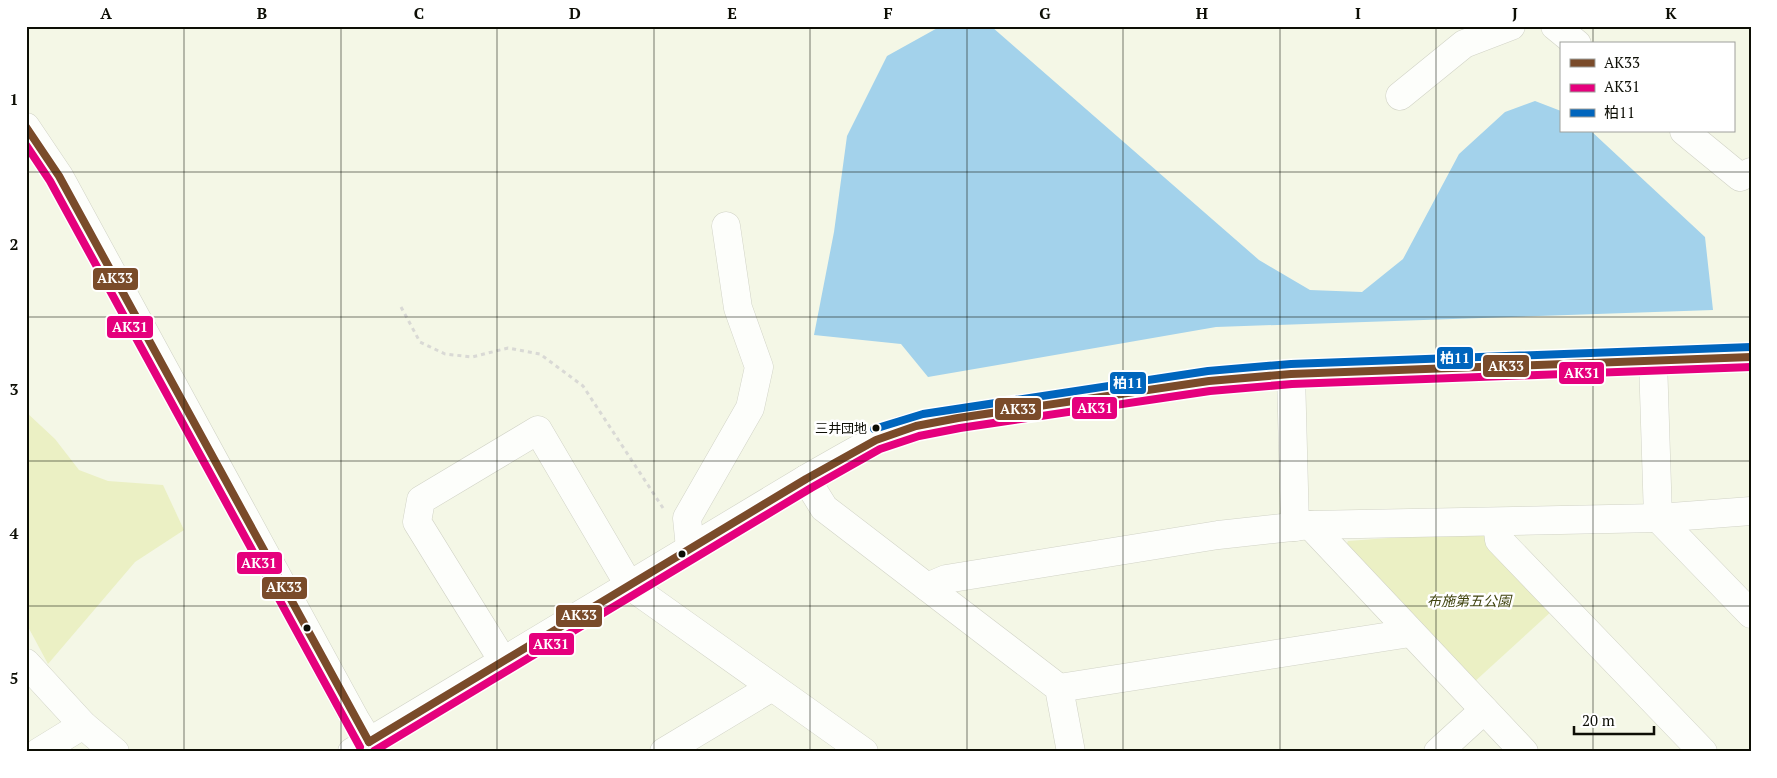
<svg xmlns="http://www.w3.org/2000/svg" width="1777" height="778" viewBox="0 0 1777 778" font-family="'PT Serif','Noto Sans JP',serif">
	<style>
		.green { fill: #ebf0c4 }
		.water { fill: #a3d2eb }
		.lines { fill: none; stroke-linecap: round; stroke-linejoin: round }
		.minor-casing { stroke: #d1d3c6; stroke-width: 29 }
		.path { stroke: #d9d9d5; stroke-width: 3; stroke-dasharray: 4 4; stroke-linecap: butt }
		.minor { stroke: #fdfefb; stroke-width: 28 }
		.bus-1-casing { stroke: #fff; stroke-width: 11 }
		.bus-2-casing { stroke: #fff; stroke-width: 11 }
		.bus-3-casing { stroke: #fff; stroke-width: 11 }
		.bus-1 { stroke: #7a4b2a; stroke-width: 8 }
		.bus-2 { stroke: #e5007d; stroke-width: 8 }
		.bus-3 { stroke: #0065bd; stroke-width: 8 }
		.grid { fill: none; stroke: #0d0e05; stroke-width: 1; stroke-opacity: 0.55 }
		.bus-dot { fill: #0d0e05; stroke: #fff; stroke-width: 2 }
		.labels { text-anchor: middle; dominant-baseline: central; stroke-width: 5; stroke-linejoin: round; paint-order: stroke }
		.bus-label { font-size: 13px; fill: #0d0e05; stroke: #fff; text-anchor: end }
		.park-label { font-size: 14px; font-style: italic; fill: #40440f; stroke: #fff }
		.line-badge { stroke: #fff; stroke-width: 2 }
		.badge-label { font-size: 14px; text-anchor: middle; font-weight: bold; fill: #fff }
		.neatline { fill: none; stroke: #0d0e05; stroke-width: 2 }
		.grid-label { font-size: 16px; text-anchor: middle; font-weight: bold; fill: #0d0e05 }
	</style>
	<rect width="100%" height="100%" fill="#f4f7e6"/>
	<g class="green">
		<polygon points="26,412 55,439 79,470 108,481 163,485 184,530 135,562 48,664 26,623"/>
		<polygon points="1481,531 1553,610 1472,684 1344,550 1348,541"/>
	</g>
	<polygon class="water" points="941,26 992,27 1259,260 1310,290 1362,292 1403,259 1459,154 1505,112 1535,101 1561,111 1561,131 1591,131 1705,237 1713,310 1216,327 928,377 901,344 814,335 834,232 847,136 887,56"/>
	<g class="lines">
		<g class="minor-casing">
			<g id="minor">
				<polyline points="1555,26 1577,44"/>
				<polyline points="1400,96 1464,44 1511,26"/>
				<polyline points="26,127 59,176 355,719 375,752"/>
				<polyline points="1684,131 1740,177 1751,172"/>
				<polyline points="1653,360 1658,518 1751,614"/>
				<polyline points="1291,374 1295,527"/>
				<polyline points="806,479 824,508 927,587 946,579 1218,535 1310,525 1658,518 1751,511"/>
				<polyline points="1497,522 1499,540 1703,752"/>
				<polyline points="1310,525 1524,752"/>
				<polyline points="690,548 687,518 750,408 759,367 738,308 726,226"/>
				<polyline points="927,587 1059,688 1071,752"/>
				<polyline points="503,661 417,522 421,500 538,430 629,585 864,752"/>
				<polyline points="26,663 83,725 115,752"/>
				<polyline points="1059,688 1410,633"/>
				<polyline points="39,752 83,725"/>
				<path d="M352,752l454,-273c23,-13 46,-27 70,-39 26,-13 54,-17 82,-22l251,-37 82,-7 460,-17"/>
				<polyline points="664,752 772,687"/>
				<polyline points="1438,752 1484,710"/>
			</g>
		</g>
		<polyline class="path" points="401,307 420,342 445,354 472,357 508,348 540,354 583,386 663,508"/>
		<use href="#minor" class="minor"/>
		<g class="bus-1-casing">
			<g id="bus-1">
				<polyline points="26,127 59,176 369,742"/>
				<polyline points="369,742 806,479 876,440 916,426 958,418 1209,381 1291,374 1751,357"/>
			</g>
		</g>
		<g class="bus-2-casing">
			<g id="bus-2">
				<polyline points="26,145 50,181 360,747"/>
				<polyline points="374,751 811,488 880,449 919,436 960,428 1210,391 1292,384 1751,367"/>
			</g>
		</g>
		<g class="bus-3-casing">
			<polyline id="bus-3" points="874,429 923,414 1208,371 1291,364 1751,347"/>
		</g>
		<use href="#bus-1" class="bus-1"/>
		<use href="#bus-2" class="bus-2"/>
		<use href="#bus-3" class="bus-3"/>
	</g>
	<path class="grid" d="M184,26v726M341,26v726M497,26v726M654,26v726M810,26v726M967,26v726M1123,26v726M1280,26v726M1436,26v726M1593,26v18M1593,131v621M26,172h1725M26,317h1725M26,461h1725M26,606h1725"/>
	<g class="bus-dot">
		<circle cx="876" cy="428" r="4.5"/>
		<circle cx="682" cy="554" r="4.5"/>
		<circle cx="307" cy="628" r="4.5"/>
	</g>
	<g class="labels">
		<g class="bus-label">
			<text x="867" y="428">三井団地</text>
		</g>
		<g class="park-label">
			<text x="1469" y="600">布施第五公園</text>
		</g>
	</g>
	<g class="line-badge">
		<rect x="92" y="267" width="47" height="24" rx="5" fill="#7a4b2a"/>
		<rect x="106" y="315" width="48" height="24" rx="5" fill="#e5007d"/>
		<rect x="1436" y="346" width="38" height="24" rx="5" fill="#0065bd"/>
		<rect x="1482" y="354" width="48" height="24" rx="5" fill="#7a4b2a"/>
		<rect x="1558" y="361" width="47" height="24" rx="5" fill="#e5007d"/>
		<rect x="1109" y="371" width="38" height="24" rx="5" fill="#0065bd"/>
		<rect x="1071" y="396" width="47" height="24" rx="5" fill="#e5007d"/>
		<rect x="994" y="397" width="48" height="24" rx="5" fill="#7a4b2a"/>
		<rect x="236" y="551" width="47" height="24" rx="5" fill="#e5007d"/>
		<rect x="261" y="576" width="47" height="24" rx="5" fill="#7a4b2a"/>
		<rect x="555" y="604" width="48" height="24" rx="5" fill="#7a4b2a"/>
		<rect x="528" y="632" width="47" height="24" rx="5" fill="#e5007d"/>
	</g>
	<g class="badge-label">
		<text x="115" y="283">AK33</text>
		<text x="130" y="332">AK31</text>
		<text x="1455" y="363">柏11</text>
		<text x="1506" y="371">AK33</text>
		<text x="1582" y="378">AK31</text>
		<text x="1128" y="388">柏11</text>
		<text x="1095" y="413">AK31</text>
		<text x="1018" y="414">AK33</text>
		<text x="259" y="568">AK31</text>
		<text x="284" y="592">AK33</text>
		<text x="579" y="620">AK33</text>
		<text x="551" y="649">AK31</text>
	</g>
	<rect width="1777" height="778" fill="none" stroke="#ffffff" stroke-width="55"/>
	<rect x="1560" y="42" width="175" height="90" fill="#ffffff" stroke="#9e9f9b"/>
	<rect x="1570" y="59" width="25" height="8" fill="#7a4b2a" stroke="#9e9f9b"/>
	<text x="1604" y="68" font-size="15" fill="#0d0e05">AK33</text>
	<rect x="1570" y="84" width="25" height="8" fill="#e5007d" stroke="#9e9f9b"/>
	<text x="1604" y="92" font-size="15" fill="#0d0e05">AK31</text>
	<rect x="1570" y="109" width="25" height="8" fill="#0065bd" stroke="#9e9f9b"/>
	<text x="1604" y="118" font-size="15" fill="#0d0e05">柏11</text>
	<path d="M1574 726v8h80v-8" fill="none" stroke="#0d0e05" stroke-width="2.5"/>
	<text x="1582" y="726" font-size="15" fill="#0d0e05" stroke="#ffffff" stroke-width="4" paint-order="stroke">20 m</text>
	<rect x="28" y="28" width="1722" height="722" class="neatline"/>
	<g class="grid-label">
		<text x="106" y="19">A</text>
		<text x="262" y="19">B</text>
		<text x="419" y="19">C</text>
		<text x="575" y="19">D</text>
		<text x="732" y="19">E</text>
		<text x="888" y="19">F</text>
		<text x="1045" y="19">G</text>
		<text x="1202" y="19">H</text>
		<text x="1358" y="19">I</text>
		<text x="1515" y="19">J</text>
		<text x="1671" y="19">K</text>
		<text x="14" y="105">1</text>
		<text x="14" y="250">2</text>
		<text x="14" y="395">3</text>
		<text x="14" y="539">4</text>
		<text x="14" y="684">5</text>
	</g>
</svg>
